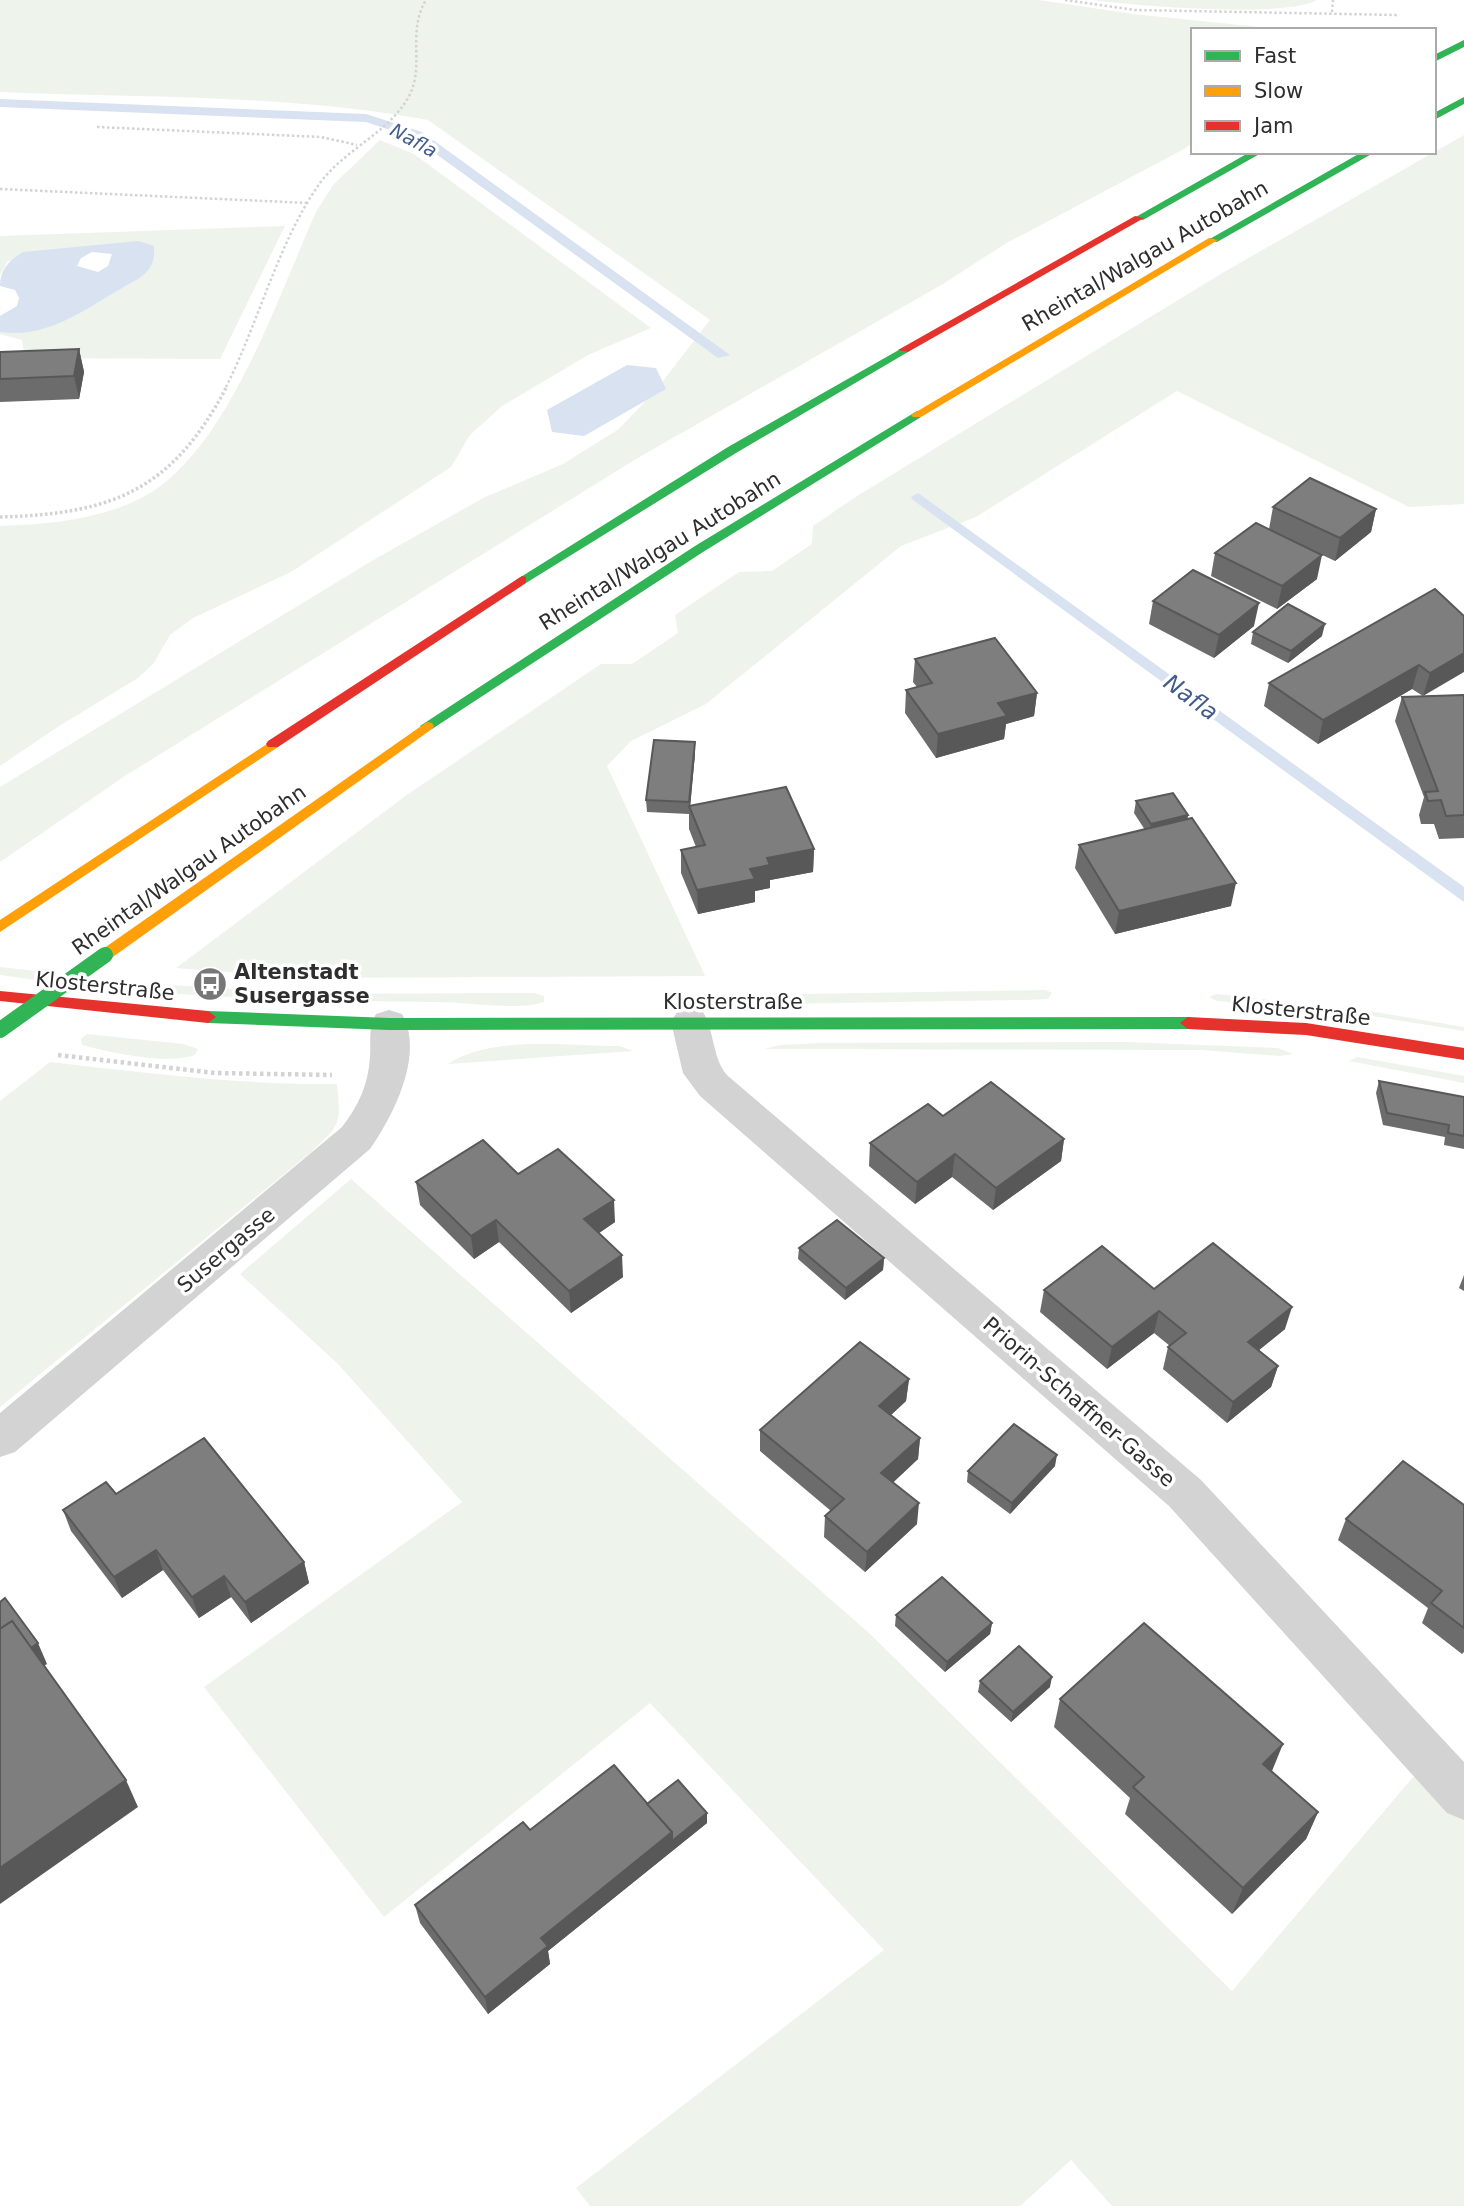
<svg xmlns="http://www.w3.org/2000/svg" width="1464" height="2206" viewBox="0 0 1464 2206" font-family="'DejaVu Sans',sans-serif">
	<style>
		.green { fill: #eef3ec }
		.water { fill: #d9e2f0; fill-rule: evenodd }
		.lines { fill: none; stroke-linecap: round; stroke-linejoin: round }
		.stream { fill: #d9e2f0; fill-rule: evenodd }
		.path-far2 { stroke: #d3d3d3; stroke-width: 2.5; stroke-dasharray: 2.5 2.5; stroke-linecap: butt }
		.path-far1 { stroke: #d3d3d3; stroke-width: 3.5; stroke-dasharray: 2.5 2.5; stroke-linecap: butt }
		.path { stroke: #d3d3d3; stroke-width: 4.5; stroke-dasharray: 3.5 3.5; stroke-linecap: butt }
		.street { fill: #d3d3d3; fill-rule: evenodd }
		.fast { fill: #30b455; fill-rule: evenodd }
		.slow { fill: #ff9f0a; fill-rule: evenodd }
		.jam { fill: #e5322d; fill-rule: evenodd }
		.fast-bridge { stroke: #30b455; stroke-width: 16 }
		.wall { fill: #6c6c6c }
		.shaded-wall { fill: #585858 }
		.building { fill: #7e7e7e; stroke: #585858; stroke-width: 2 }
		.labels { text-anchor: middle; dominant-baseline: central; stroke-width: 7; stroke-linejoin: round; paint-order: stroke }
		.far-water-label { font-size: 19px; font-style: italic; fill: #415c8b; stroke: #fff }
		.street-label { font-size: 21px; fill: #2e2e2e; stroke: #fff }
		.poi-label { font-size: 21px; font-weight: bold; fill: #2e2e2e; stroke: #fff; text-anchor: start }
		.water-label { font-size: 23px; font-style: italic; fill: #415c8b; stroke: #fff }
	</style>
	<rect width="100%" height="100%" fill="#fff"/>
	<g class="green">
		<path d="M0,0h1039l94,14 136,14 -76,2v113l-9,6 -179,95 -62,40 -307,175 -511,317 -125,86v-75l370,-225 113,-64 80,-34 56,-35 37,-39 54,-70 -282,-200c-139,-26 -286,-22 -428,-28z"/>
		<path d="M1093,0h224c-30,18 -184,6 -224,0z"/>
		<polygon points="1464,135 1464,504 1409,507 1177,391 976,517 901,546 706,704 631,741 607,766 705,976 304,978 176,968 408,794 601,664 632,664 678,633 675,615 739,572 772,571 812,544 813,526 857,496 1224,272"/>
		<path d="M380,140l34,14 237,174 -63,27 -86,51 -32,29 -19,32 -160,105 -98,46 -23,17 -16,28 -16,15 -82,50 -56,38v-240c49,-2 101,-6 145,-30 83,-46 133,-200 171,-284l17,-27z"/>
		<path d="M285,226l-65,133 -195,-1 -3,-18 -22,-6v-2c22,3 80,-16 98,-32 16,-14 28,-41 40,-59l-130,20 -8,14v-39z"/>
		<path d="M0,967l145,16 156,11 233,-1 10,3v6c-26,9 -77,0 -107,0 -146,-1 -292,-5 -437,-27z"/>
		<polygon points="1046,990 1052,993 1048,999 1024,1000 778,1004 773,998 799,994"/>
		<polygon points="1217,994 1363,1010 1464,1027 1464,1031 1354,1013 1217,1001 1209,997"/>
		<path d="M87,1034l96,10 15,5 -3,6c-28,10 -83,-2 -113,-10l-1,-6z"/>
		<polygon points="1126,1042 1278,1048 1293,1054 1280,1056 1202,1050 765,1049 780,1045 821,1043"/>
		<path d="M619,1046l14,5 -185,13c44,-29 120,-18 171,-18z"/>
		<polygon points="1357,1057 1464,1076 1464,1083 1349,1061"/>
		<path d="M50,1062c96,11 190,23 287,22 4,41 4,40 -26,68l-311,255v-306z"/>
		<polygon points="351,1179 869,1633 1232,1991 1413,1777 1426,1780 1464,1820 1464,2206 1112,2206 1071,2160 1020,2206 590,2206 576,2188 884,1950 650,1703 384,1917 204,1687 462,1502 337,1363 240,1274"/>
	</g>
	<g class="water">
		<path d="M138,241l16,5c1,17 -3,24 -16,33 -44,23 -86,61 -138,53v-16l17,-10 2,-8 -4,-8 -15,-4c0,-17 9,-25 23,-34zM92,252l20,2 -4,12 -10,6 -21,-6 4,-8z"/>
		<polygon points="627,365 656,368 666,389 584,436 552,432 547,410"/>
	</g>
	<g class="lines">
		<g class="stream">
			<polygon points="0,99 366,114 422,132 730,355 718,358 414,138 366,122 0,107"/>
			<polygon points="918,493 1464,887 1464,902 913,500 911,497"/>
		</g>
		<g class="path-far2">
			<polyline points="1065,0 1135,10 1397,15"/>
			<polyline points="1332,12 1333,0"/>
			<polyline points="97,127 321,137 357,145"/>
			<polyline points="0,189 308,203"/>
			<path d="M226,387c32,-63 53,-147 94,-204 24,-33 67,-49 88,-85 18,-31 -2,-65 18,-98"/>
		</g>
		<path class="path-far1" d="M0,517c113,-3 173,-27 227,-131"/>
		<polyline class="path" points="58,1055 215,1073 332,1075"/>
		<g class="street">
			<path d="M690,1008l13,4c12,20 9,47 25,64l473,404 263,282v58l-17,-7 -278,-307 -469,-410 -17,-23 -12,-51 6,-10z"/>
			<path d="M389,1010l13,4c23,40 -9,102 -32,135l-355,303 -15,5v-44l342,-286c17,-22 26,-42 28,-70 1,-15 -2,-29 6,-43z"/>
		</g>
		<g class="fast">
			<polygon points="1464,40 1464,47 1434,62 1434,55"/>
			<polygon points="1464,97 1464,104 1434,120 1434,113"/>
			<polygon points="1250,152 1263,152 1143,220 1134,218"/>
			<polygon points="1362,152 1375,152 1217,242 1208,240"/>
			<polygon points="904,347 910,350 908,352 736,453 526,583 518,583 516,580 728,447"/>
			<polygon points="917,411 921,413 921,417 703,552 432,729 422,729 420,726 695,546"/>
			<polygon points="208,1011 389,1018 1188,1017 1196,1023 1188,1029 389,1030 208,1023 200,1017"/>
		</g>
		<g class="slow">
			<polygon points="1209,238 1218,240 921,417 913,417 911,415"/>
			<polygon points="427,722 432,723 434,726 432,729 110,959 100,959 98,955 100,951"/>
			<polygon points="273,740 280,744 278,747 0,932 0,920"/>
		</g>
		<g class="jam">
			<polygon points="1135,216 1144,218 908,352 898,350"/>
			<polygon points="522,576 526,577 526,583 278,747 268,747 266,744 268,741"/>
			<polygon points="0,991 208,1011 216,1017 208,1023 0,1001"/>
			<polygon points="1188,1017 1306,1023 1464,1048 1464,1060 1306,1035 1188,1029 1180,1023"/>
		</g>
		<polyline class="fast-bridge" points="0,1030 105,955"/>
	</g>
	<g class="wall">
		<polygon points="79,349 84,372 79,399 0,402 0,352"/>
		<polygon points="1273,507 1376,509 1371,532 1335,561 1301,545 1317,579 1277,609 1211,576 1215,553 1269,529"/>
		<polygon points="1153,601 1254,626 1214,658 1149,624"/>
		<polygon points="1464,616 1423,696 1412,689 1318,744 1264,706 1269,683"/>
		<polygon points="1253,632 1322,636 1288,663 1251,644"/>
		<polygon points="915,659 1037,693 1034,716 1006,724 1004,739 936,758 905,713 906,690 917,687 913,682"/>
		<polygon points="1464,695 1464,838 1439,839 1434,824 1421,824 1419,815 1424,797 1395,721 1402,697"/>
		<polygon points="695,742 695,754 690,806 814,849 813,872 770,880 770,888 755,891 755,902 698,914 681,873 681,850 696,847 689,829 689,814 647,812 646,800"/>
		<polygon points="1136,801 1188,815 1187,820 1231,906 1115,934 1075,868 1079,845 1145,830 1134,813"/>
		<polygon points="1379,1081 1464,1097 1464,1149 1444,1145 1445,1137 1383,1125 1376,1093"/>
		<polygon points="943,1116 1064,1139 1061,1161 993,1210 952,1177 915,1204 869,1166 870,1143"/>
		<polygon points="416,1182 615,1222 599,1233 623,1277 571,1313 499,1242 474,1259 420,1205"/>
		<polygon points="799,1248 884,1258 883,1270 845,1300 798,1259"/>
		<polygon points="1464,1275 1464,1291 1459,1288"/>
		<polygon points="1154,1289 1285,1329 1259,1350 1278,1366 1271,1387 1227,1423 1163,1369 1168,1347 1170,1346 1154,1333 1107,1369 1040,1312 1044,1290"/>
		<polygon points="909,1379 906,1401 891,1415 920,1438 918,1459 893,1482 917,1524 865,1572 824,1537 825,1516 831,1511 760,1451 760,1430"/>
		<polygon points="1055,1466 1010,1514 967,1482 968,1471"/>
		<polygon points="116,1494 304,1562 309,1583 251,1623 231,1597 199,1618 163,1570 122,1598 71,1531 63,1510"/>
		<polygon points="1464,1505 1464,1652 1462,1654 1422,1623 1428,1608 1338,1540 1346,1519"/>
		<polygon points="896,1615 992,1623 990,1634 945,1672 895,1626"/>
		<polygon points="980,1681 1050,1687 1011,1722 978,1692"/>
		<polygon points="1060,1699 1272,1771 1318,1812 1306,1839 1232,1914 1125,1814 1130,1798 1054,1727"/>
		<polygon points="647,1804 707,1823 548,1951 550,1964 488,2014 420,1923 415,1905 530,1830"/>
	</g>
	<g class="shaded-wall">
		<polygon points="79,349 84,372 79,399 74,376"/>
		<polygon points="1376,509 1371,532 1335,561 1340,538"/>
		<polygon points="1322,555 1317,579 1277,609 1282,586"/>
		<polygon points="1259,603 1254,626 1214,658 1219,635"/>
		<polygon points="1325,624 1322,636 1288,663 1291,651"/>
		<polygon points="1464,653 1464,672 1423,696 1430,673"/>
		<polygon points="1419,665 1412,689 1318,744 1323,720"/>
		<polygon points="1037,693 1034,716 1006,724 1004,739 936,758 938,734 998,703"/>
		<polygon points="695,742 695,754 690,809 689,802"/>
		<polygon points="1188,815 1186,827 1149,836 1151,824"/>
		<polygon points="814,849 813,872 770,880 770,888 755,891 755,902 698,914 697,890 750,869 767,858"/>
		<polygon points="1236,883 1231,906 1115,934 1119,911"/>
		<polygon points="1064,1139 1061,1161 993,1210 996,1188"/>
		<polygon points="955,1154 952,1177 915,1204 917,1182"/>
		<polygon points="614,1200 615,1222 586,1242 584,1219"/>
		<polygon points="496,1220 499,1242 474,1259 471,1236"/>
		<polygon points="622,1255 623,1277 571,1313 569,1291"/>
		<polygon points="884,1258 883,1270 845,1300 846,1288"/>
		<polygon points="1292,1307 1285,1329 1242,1364 1248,1342"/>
		<polygon points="1159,1311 1154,1333 1107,1369 1112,1347"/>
		<polygon points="1278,1366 1271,1387 1227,1423 1233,1402"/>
		<polygon points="909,1379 906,1401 878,1427 879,1406"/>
		<polygon points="920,1438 918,1459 880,1495 881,1473"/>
		<polygon points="1057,1455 1055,1466 1010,1514 1012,1503"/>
		<polygon points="919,1503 917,1524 865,1572 867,1552"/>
		<polygon points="156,1550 163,1570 122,1598 114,1577"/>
		<polygon points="304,1562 309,1583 251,1623 245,1602"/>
		<polygon points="224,1576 231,1597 199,1618 192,1597"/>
		<polygon points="992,1623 990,1634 945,1672 947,1662"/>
		<polygon points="38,1643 47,1664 39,1669 29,1648"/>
		<polygon points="1052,1677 1050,1687 1011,1722 1013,1712"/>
		<polygon points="1283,1744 1272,1771 1263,1764"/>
		<polygon points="126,1780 138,1807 0,1904 0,1868"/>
		<polygon points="1318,1812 1306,1839 1232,1914 1243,1888"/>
		<polygon points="707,1813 707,1823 548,1951 550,1964 488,2014 485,1997 541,1938 672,1832"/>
	</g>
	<g class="building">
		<polygon points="79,349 74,376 0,379 0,352"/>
		<polygon points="1310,478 1376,509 1340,538 1273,507"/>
		<polygon points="1256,523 1322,555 1282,586 1215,553"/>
		<polygon points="1193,570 1259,603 1219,635 1153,601"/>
		<polygon points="1435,589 1464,616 1464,653 1430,673 1419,665 1323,720 1269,683"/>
		<polygon points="1288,604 1325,624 1291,651 1253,632"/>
		<polygon points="995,638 1037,693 998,703 1007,716 938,734 906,690 932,683 915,659"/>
		<polygon points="1464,695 1464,815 1446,816 1441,800 1428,801 1425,792 1438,791 1402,697"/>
		<polygon points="654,740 695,742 689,802 646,800"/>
		<polygon points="786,787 814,849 767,858 770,865 750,869 755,879 697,890 681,850 705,845 689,806"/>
		<polygon points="1173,793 1188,815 1151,824 1136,801"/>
		<polygon points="1192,818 1236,883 1119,911 1079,845"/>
		<polygon points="1379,1081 1464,1097 1464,1136 1448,1133 1449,1125 1387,1113"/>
		<polygon points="991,1082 1064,1139 996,1188 955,1154 917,1182 870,1143 928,1104 943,1116"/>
		<polygon points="483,1140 518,1174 558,1149 614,1200 584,1219 622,1255 569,1291 496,1220 471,1236 416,1182"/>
		<polygon points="837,1220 884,1258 846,1288 799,1248"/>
		<polygon points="1213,1243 1292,1307 1248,1342 1278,1366 1233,1402 1168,1347 1186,1333 1159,1311 1112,1347 1044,1290 1102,1246 1154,1289"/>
		<polygon points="860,1342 909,1379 879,1406 920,1438 881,1473 919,1503 867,1552 825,1516 844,1499 760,1430"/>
		<polygon points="1014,1424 1057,1455 1012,1503 968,1471"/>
		<polygon points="204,1438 304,1562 245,1602 224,1576 192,1597 156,1550 114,1577 63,1510 106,1482 116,1494"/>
		<polygon points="1403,1461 1464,1505 1464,1628 1431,1603 1442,1591 1346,1519"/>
		<polygon points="942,1577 992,1623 947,1662 896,1615"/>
		<polygon points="5,1598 38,1643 31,1648 12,1621 0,1629 0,1602"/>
		<polygon points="12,1621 126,1780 0,1868 0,1629"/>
		<polygon points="1144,1623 1283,1744 1263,1764 1318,1812 1243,1888 1133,1787 1144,1777 1060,1699"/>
		<polygon points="1019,1646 1052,1677 1013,1712 980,1681"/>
		<polygon points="614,1765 672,1832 541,1938 548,1946 485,1997 415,1905 523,1822 530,1830"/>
		<polygon points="678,1780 707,1813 672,1841 672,1832 647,1804"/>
	</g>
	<defs>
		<g id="bus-disc" transform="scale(1.75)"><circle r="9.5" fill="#777" stroke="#fff"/><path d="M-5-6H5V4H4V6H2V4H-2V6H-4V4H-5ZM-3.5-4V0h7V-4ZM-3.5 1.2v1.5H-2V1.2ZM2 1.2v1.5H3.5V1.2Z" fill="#fff"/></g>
	</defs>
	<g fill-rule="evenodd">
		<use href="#bus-disc" x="210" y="984"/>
	</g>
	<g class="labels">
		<g class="far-water-label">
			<text transform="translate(414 140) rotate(29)">Nafla</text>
		</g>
		<g class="street-label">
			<text transform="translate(1145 256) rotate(-30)">Rheintal/Walgau Autobahn</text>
			<text transform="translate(660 551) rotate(-32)">Rheintal/Walgau Autobahn</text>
			<text transform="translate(189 870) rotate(-35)">Rheintal/Walgau Autobahn</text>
			<text transform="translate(105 986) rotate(6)">Klosterstraße</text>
			<text x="733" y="1002">Klosterstraße</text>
			<text transform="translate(1301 1011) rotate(6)">Klosterstraße</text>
			<text transform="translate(226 1250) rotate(-40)">Susergasse</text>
			<text transform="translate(1079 1402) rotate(41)">Priorin-Schaffner-Gasse</text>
		</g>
		<g class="poi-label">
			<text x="234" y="972">Altenstadt<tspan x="234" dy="24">Susergasse</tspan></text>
		</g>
		<g class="water-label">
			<text transform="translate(1191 697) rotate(36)">Nafla</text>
		</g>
	</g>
	<rect x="1191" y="28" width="245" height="126" fill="#ffffff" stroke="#ababab" stroke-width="2"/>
	<rect x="1205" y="51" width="35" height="10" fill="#30b455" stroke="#ababab" stroke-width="2"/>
	<text x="1254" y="63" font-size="21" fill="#2e2e2e">Fast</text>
	<rect x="1205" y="86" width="35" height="10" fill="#ff9f0a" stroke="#ababab" stroke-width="2"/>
	<text x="1254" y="98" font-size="21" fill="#2e2e2e">Slow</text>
	<rect x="1205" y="121" width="35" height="10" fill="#e5322d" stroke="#ababab" stroke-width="2"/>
	<text x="1254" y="133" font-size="21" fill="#2e2e2e">Jam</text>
</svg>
